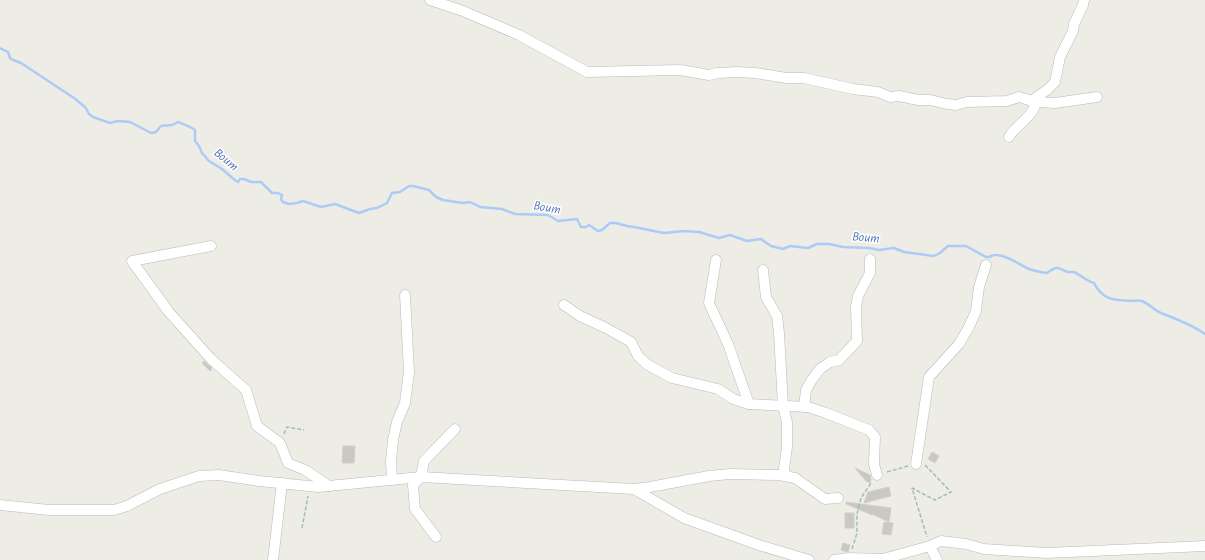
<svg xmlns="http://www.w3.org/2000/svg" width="1205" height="560" viewBox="0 0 1205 560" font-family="'Alegreya Sans',sans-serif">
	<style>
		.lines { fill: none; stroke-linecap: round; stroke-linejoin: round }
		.stream { stroke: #accbf7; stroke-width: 2.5 }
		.building { fill: #cac8c2; stroke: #d2d0c4 }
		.street-casing { stroke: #b8b9be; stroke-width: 11 }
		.path { stroke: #9dc1ac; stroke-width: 1.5; stroke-dasharray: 4 2; stroke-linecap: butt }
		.street { stroke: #fff; stroke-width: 10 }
		.labels { text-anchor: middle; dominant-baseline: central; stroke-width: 3; stroke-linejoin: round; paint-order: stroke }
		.water-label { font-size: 13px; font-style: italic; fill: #5074b9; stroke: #fff }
	</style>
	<rect width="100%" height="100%" fill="#eeede5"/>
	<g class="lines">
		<path class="stream" d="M0,48l8,4 2,6 3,2 8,3 53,35 11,9 4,7 4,3 17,6 8,-2 12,1 21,11 5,-1 5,-6 11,-1 6,-3c5,2 13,5 17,8v11l4,5 3,7 7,8 13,8 14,12 2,1 2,-3h4l7,3h10l11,11h6l4,2 -1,4 2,3 6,2 8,-1 6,-2 18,6 14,-3 24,9 11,-4 7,-1 10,-5 5,-10 8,-1 9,-6h4l16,4 7,7 7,3 20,3 7,-1 10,5 22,2 13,5 33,1 10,6 19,-2 4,8h5l3,-2 9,6 4,-1 8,-7h6l11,3 7,1 30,6 20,-2 15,1 20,6 11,-3 17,6 14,-2 10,7 12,3 7,-3 18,2 9,-4h12l14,3 26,1 10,2 15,-2 10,4 30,4 6,-3 8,-7h18l20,11c4,1 7,-3 11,-2 12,1 21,9 32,14 5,2 12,3 18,4 12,-8 10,-5 21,-1 2,0 4,0 6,0 7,3 12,9 20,11 9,18 21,17 39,18 3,0 6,-1 9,0 7,3 12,9 19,12 15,6 30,11 44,21"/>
	</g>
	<g class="building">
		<polygon points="204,361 212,368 210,371 202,363"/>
		<polygon points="343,446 355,446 354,463 342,463"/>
		<polygon points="932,452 939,456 935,463 928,459"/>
		<polygon points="855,468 870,475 871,479 870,483 866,481"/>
		<polygon points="889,487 891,496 864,503 868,492"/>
		<polygon points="846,502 891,508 889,522 872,514 872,515 846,504"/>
		<rect x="845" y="513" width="9" height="15"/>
		<polygon points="884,522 893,523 891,535 882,534"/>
		<polygon points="843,543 850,545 848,552 841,550"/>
	</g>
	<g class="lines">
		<g class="street-casing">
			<g id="street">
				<polyline points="430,0 463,11 519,35 587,72 680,70 709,75 718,73 737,72 755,73 787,78 804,78 853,89 878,92 890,97 899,96 918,100 930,100 947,104 956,105 967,102 1007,101 1019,97 1036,102 1055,103 1097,97"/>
				<polyline points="1031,101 1047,90 1055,82 1060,57 1073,31 1074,24 1083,5 1084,0"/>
				<path d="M1009,137c7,-13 24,-19 27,-35"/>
				<polyline points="211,246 132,261 168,311 211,359 246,390 257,426 280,443 288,463 305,470 329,486"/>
				<polyline points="716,260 709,303 728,344 749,404"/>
				<polyline points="763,270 766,297 777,316 779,333 783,406 787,422 787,447 784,469 786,476"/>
				<polyline points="564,305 580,316 606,328 631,342 638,356 648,365 672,378 718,389 733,399 749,404 808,407 826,413 869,430 875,437 874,464 877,475"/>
				<polyline points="804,407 806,390 811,381 820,369 830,362 839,360 857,341 856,307 858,296 870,273 870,259"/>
				<polyline points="916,464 929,377 959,344 969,327 976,311 979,287 986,265"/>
				<polyline points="392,480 391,461 393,440 397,422 405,403 409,372 405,295"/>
				<polyline points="634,489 650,487 709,476 730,474 779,475 795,478 825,499 838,498"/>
				<polyline points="0,505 49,510 114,510 127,506 160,489 199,476 219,475 259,481 318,487 421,477 634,489 684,518 759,545 809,560"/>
				<polyline points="436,537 415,509 413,485 421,477 424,461 455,429"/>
				<polyline points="930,546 937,560"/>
				<polyline points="273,560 282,483"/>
				<polyline points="834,560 849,558 883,559 930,546 941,541 966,544 984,549 1047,553 1205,546"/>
			</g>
		</g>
		<g class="path">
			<polyline points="284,434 287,427 304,430"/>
			<polyline points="925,465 951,492 935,500 912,488 927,537"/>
			<polyline points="887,472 908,466"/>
			<polyline points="302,528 308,496"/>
			<polyline points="852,549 857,533 857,514 861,498 871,483"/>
		</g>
		<use href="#street" class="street"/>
	</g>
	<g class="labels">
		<g class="water-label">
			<text transform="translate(226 160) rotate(40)">Boum</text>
			<text transform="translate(547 208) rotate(10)">Boum</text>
			<text transform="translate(866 238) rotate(5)">Boum</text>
		</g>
	</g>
</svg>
